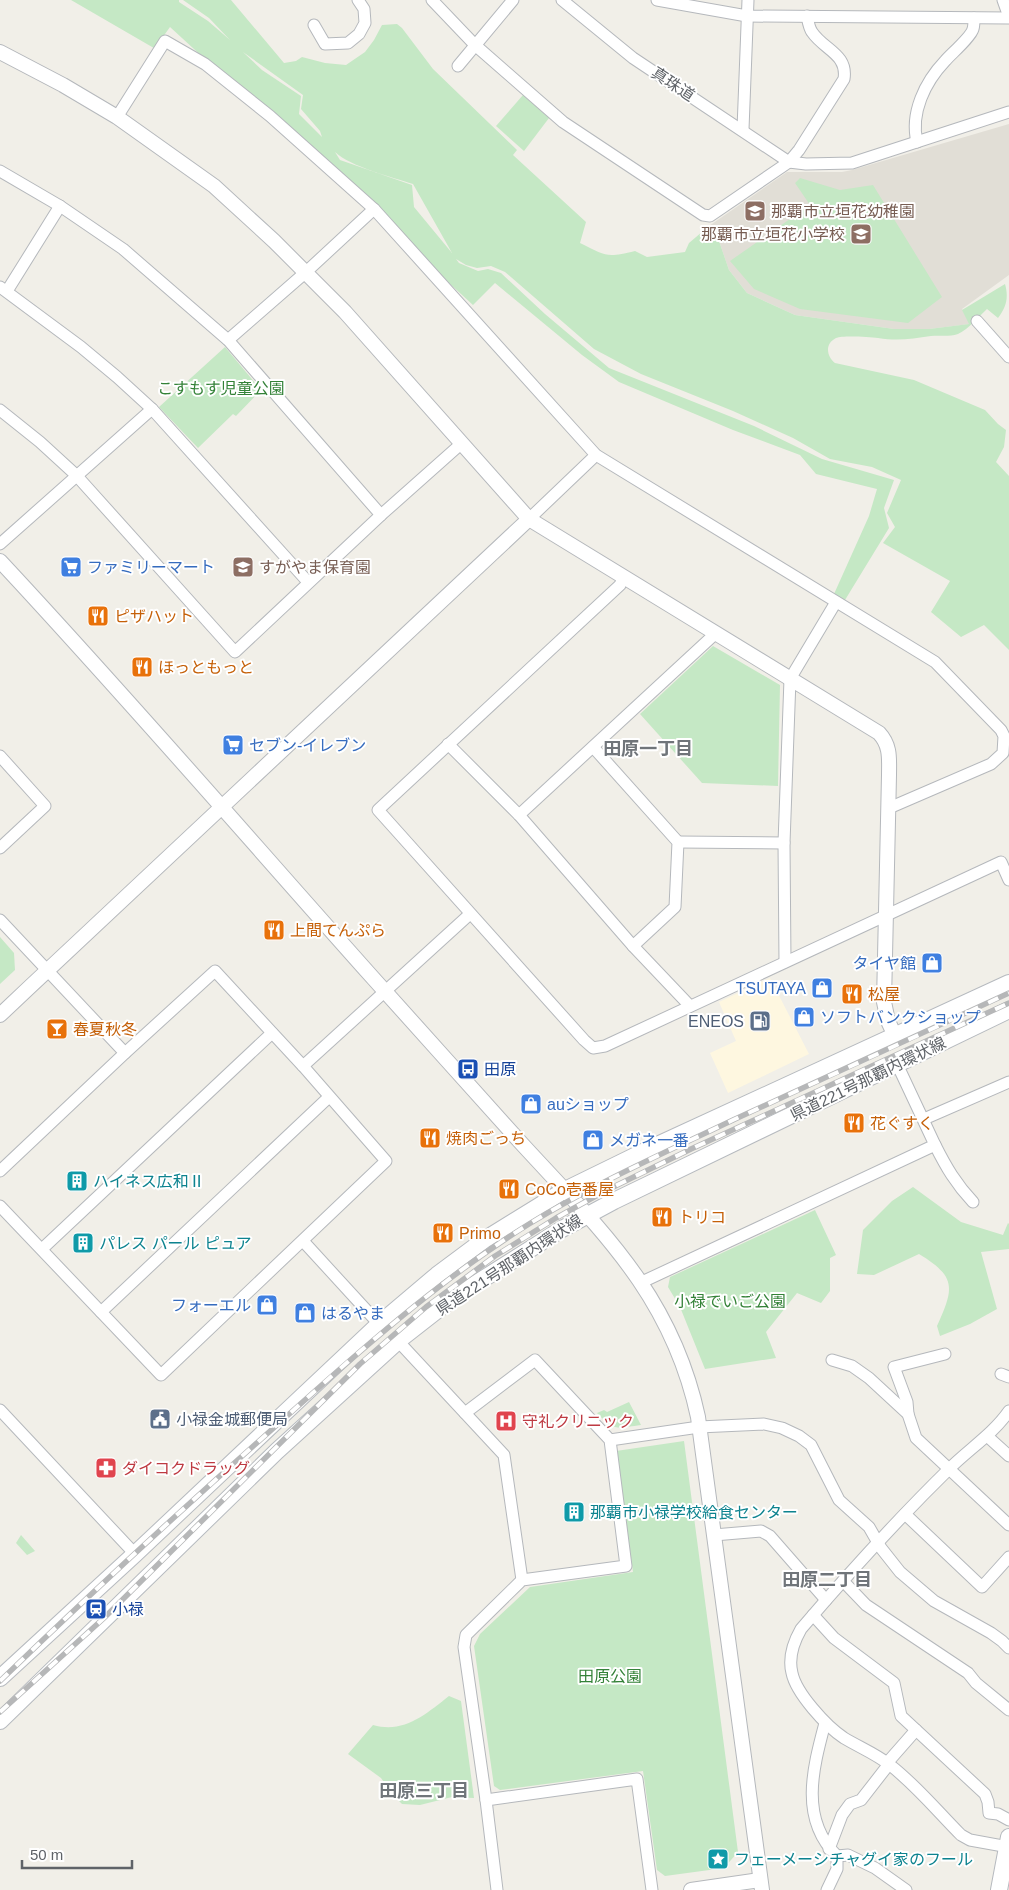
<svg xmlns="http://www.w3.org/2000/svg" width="1009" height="1890" viewBox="0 0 1009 1890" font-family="Arial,'Noto Sans JP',sans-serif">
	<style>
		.commercial { fill: #fef7e0 }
		.education { fill: #e1ded6 }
		.green { fill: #c5e8c5; fill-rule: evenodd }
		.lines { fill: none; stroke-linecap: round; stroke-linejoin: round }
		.minor-casing { stroke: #b5b8bc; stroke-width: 13 }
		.tertiary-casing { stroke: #b5b8bc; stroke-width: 16 }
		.secondary-casing { stroke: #b6babf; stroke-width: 18 }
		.minor { stroke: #fff; stroke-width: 11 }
		.tertiary { stroke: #fff; stroke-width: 14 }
		.secondary { stroke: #fff; stroke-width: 16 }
		.rail-casing { stroke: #b6b7b8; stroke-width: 5.5 }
		.rail { stroke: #fff; stroke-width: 4; stroke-dasharray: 11; stroke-linecap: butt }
		.labels { text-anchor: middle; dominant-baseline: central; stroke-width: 4; stroke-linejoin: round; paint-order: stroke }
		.street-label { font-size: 16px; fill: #5f6368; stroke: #fff }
		.education-label { font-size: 16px; fill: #785e54; stroke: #fff; text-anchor: start }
		.park-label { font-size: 16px; fill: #348238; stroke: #fff }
		.shop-label { font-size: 16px; fill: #366cbe; stroke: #fff; text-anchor: start }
		.food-label { font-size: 16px; fill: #c56008; stroke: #fff; text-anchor: start }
		.service-label { font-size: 16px; fill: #4e5e75; stroke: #fff; text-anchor: end }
		.transit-label { font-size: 16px; fill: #164399; stroke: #fff; text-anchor: start }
		.culture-label { font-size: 16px; fill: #0d838f; stroke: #fff; text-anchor: start }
		.health-label { font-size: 16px; fill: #be3a42; stroke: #fff; text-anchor: start }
		.neighbourhood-label { font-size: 18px; font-weight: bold; fill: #70757a; stroke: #fff }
	</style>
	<rect width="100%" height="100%" fill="#f1efe8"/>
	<polygon class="commercial" points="770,978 809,1054 728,1093 710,1053 736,1041 719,1002"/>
	<polygon class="education" points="1009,124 1009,275 962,309 970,324 929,329 894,329 795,315 747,293 729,270 719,241 709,226 787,172 842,172 852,170"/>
	<g class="green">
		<path d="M71,0h108v2l29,19 22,19 -21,-22 -26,-18h48l53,63 12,-2 6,-4 23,6 21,2 19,-13 9,-12 8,-15 15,-1 5,4 31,41 84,81 -4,5 73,67 -6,21c26,13 26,15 55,8l12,6 38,-5 4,-9 20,-17 10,15 10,29 18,23 48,22 99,14h35l40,-5 -7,-14 43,-26c4,14 1,23 -7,34l-11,-9c-8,7 -18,20 -29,25 -9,3 -18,1 -27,2 -19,3 -34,5 -53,2 -9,-1 -35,-3 -42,0 -12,6 -9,19 -1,25l79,17 71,30 13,14 8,6 -2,17 -8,15 13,14v174l-25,-25 -23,12 -30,-25 19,-31 -67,-38 12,-16 -8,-14 14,-33 -29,-13 -42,-8 -37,-21 -60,-27 -92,-37 -47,-25 -89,-77 -14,-6 -14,2 -11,-3 -10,-6 3,4 19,8 10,-2 13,4 44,41 64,54 145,58 68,33 72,21 -10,28 5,20 -44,72 -11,-6 35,-78 8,-27 -61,-15 -16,-19 -67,-25 -114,-48 -37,-27 -87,-72 -22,22 -303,-278 -15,21 4,3zM243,52l60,43 -2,14 19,22 2,6 -23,-23 2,-18 -39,-26zM335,152c16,15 57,25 78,32l39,69 -38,-46 -2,-22 -72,-25z"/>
		<polygon points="523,95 549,118 524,151 496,126"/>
		<polygon points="800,178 840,190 873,185 942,297 908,323 800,309 754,289 730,261 810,205 795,183"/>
		<polygon points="225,347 261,390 236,416 233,414 198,448 159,407"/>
		<polygon points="713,646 780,685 778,786 702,783 640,714"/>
		<polygon points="0,937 14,953 15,970 0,984"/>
		<path d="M913,1187l48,35 42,13 5,-12 1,1v25l-28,3 16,57 -27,15 -30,12 -3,-10c17,-38 20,-49 -18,-72l-45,21 -17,-1 6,-44 29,-29z"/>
		<polygon points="815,1210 836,1255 830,1258 830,1291 821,1303 797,1293 766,1332 776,1358 705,1369 680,1307 668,1287 670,1277"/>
		<path d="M629,1402l12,23c-24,3 -26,7 -44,-12l7,-3 3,2z"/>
		<polygon points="684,1441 738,1852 724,1868 665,1876 657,1870 643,1771 500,1790 494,1786 474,1646 480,1634 530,1587 633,1572 616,1451"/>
		<polygon points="21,1535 35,1551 27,1555 16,1543"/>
		<path d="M449,1696l12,5 13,97 -22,-1 -32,8 -18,-1 -8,-8 -13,-18 -33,-24 25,-29c31,9 53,-11 76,-29z"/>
	</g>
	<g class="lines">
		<g class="minor-casing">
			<g id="minor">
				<path d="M432,0l43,45 88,77 140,93 7,1 79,-54 10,-12 45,-71c4,-25 -20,-29 -32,-47 -3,-4 -4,-11 -5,-16"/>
				<polyline points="562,0 633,58 789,162 806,164 852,163 1009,112"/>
				<polyline points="657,0 747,16 1009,18"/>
				<polyline points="1003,0 1009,17"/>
				<polyline points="314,25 325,44 348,43 359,34 365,23 364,9 358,0"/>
				<polyline points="458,66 513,0"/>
				<polyline points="117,117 165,41 205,64 270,116 374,209 596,455 935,662 1001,730 1004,736 1003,753 991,764 889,808"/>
				<polyline points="743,129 748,0"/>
				<path d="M917,142c-7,-29 8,-60 28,-81 6,-7 26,-24 28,-32 1,-3 1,-8 1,-11"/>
				<polyline points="0,171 60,206 123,249 228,340 381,515"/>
				<polyline points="0,287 81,347 117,377 152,409 308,582"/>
				<polyline points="7,291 60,206"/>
				<polyline points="977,321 1009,357"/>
				<polyline points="228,340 306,272 374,209"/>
				<polyline points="0,410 40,442 76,475 235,652 381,515 462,443"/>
				<polyline points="529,519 596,455"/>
				<polyline points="0,544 152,409"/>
				<polyline points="624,576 620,585 378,810 584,1040 593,1048 605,1046 1001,862 1009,880"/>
				<polyline points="448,744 519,815 633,946 690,1006"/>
				<polyline points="593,747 678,842 675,907 633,946"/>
				<polyline points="0,756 45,806 0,848"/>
				<polyline points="519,815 716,633"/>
				<polyline points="678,842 784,843"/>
				<polyline points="0,920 125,1053"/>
				<polyline points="785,962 784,843 790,679 836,602"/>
				<polyline points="303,1066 470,914"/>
				<polyline points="924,1119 1009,1082"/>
				<path d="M935,1145c11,22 21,39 38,57"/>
				<polyline points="0,1171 125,1053 215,971 303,1066 386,1161 161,1375 0,1206"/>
				<polyline points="303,1241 379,1324"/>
				<polyline points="42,1249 272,1033"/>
				<polyline points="642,1282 935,1145 897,1064"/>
				<polyline points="101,1312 329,1097"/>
				<polyline points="398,1341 504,1455 522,1580"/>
				<polyline points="832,1360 852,1366 869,1378 908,1414 916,1438 1009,1525"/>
				<polyline points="1001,1374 1009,1377"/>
				<polyline points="0,1410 135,1554"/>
				<path d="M1009,1411c-16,23 -40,38 -60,58 -52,51 -101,105 -148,160 -8,14 -13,28 -9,44 4,20 34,53 52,65 15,9 32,16 46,27 26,20 48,47 71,70l9,5 39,7"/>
				<polyline points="465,1413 535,1360 610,1440 626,1566 522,1580 466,1635 464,1647 486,1800 497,1890"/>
				<polyline points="908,1414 907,1402 894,1367 945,1354"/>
				<polyline points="987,1436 1009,1456"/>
				<polyline points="610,1440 699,1427 764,1424 782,1428 799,1436 811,1445 839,1500 869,1527 881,1548 900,1572 934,1601 991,1633 1002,1641 1009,1648"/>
				<polyline points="905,1514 982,1587 1009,1557"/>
				<polyline points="714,1535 761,1531 770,1536 826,1600"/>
				<polyline points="843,1581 866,1605 968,1673 976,1683 1009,1710"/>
				<polyline points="813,1615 834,1638 894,1683 901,1716 985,1794 988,1802 989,1813 998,1814 1009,1820"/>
				<path d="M825,1723c-12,45 -26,96 12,133v13l-10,21"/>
				<polyline points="887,1763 916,1730"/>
				<polyline points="486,1800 637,1779 652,1890"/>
				<polyline points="829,1849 842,1815 850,1804 861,1800 889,1764"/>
				<polyline points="837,1856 848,1855 875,1868 906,1890"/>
			</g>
		</g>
		<g class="tertiary-casing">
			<g id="tertiary">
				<path d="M0,52l63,33 54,32 97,69 60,55 71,71 184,207 350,214c12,13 10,26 10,42l-5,227 4,19 7,15"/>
				<path d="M0,561c127,136 249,278 373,417 50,55 99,111 149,166 80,87 150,152 176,273l64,473"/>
				<path d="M0,1015c176,-166 353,-331 529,-496"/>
				<polyline points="691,1890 760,1880"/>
			</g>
		</g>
		<g class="secondary-casing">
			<g id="secondary">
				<polyline points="0,1678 135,1554 379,1324 437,1275 484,1240 565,1190 653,1147 1009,983"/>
				<polyline points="0,1721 277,1451 398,1341 453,1298 562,1229 614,1201 1009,1010"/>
				<polyline points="999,1890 1009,1837"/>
			</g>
		</g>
		<use href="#minor" class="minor"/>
		<use href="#tertiary" class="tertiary"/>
		<use href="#secondary" class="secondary"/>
		<g class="rail-casing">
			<g id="rail">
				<path d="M0,1681c85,-82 171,-162 259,-240 86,-77 172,-156 270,-217 65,-40 135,-71 204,-104 92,-42 184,-84 276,-127"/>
				<polyline points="0,1712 104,1618 360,1364 426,1307 495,1256 556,1218 605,1191 691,1149 1009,1003"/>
			</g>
		</g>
		<use href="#rail" class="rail"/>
	</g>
	<defs>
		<g id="school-square" transform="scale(1.125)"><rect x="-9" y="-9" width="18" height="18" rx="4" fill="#8d6e63" stroke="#fff"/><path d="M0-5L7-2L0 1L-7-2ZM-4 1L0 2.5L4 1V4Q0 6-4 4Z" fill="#fff"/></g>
		<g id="supermarket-square" transform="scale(1.125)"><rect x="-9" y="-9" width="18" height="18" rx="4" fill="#3f7fe0" stroke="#fff"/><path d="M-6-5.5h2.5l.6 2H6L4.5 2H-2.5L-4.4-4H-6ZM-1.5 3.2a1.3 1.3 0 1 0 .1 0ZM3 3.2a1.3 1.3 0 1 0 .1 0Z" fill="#fff"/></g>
		<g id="restaurant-square" transform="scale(1.125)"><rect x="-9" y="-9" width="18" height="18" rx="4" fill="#e8710a" stroke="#fff"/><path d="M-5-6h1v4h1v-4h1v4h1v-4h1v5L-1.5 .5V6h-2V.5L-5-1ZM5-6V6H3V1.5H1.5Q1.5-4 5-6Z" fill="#fff"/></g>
		<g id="shop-square" transform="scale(1.125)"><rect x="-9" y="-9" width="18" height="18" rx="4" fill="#3f7fe0" stroke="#fff"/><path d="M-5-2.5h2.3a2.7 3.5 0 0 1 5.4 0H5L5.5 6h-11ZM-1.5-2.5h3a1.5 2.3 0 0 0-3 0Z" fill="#fff"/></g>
		<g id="fuel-square" transform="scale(1.125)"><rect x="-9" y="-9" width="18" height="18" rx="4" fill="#5c6f8a" stroke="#fff"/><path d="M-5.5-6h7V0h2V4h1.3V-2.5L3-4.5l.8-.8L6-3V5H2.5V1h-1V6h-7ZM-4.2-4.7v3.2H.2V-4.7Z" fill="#fff"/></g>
		<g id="bar-square" transform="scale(1.125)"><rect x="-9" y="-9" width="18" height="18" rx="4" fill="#e8710a" stroke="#fff"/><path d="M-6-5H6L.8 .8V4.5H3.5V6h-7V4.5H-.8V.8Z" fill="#fff"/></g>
		<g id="bus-square" transform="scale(1.125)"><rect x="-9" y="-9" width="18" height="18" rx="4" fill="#1a4fb4" stroke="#fff"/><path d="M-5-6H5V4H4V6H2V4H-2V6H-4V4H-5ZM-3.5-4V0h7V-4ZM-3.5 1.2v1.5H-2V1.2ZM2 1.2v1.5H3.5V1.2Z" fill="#fff"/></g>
		<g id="building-square" transform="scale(1.125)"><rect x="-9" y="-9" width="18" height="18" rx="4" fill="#0f9aa8" stroke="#fff"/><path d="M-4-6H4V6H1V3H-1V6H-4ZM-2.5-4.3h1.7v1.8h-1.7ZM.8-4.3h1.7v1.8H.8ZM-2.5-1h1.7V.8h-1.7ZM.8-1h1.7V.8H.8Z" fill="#fff"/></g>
		<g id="civic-square" transform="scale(1.125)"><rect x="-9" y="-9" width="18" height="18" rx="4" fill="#5c6f8a" stroke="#fff"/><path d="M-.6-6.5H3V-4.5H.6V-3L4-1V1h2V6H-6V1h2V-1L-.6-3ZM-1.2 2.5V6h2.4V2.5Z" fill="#fff"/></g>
		<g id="hospital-square" transform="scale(1.125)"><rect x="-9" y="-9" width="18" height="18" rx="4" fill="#e0444e" stroke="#fff"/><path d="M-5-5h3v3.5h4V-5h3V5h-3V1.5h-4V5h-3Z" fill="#fff"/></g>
		<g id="pharmacy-square" transform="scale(1.125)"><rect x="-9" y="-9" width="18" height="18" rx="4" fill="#e0444e" stroke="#fff"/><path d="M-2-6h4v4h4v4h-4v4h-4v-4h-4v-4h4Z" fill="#fff"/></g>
		<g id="station-square" transform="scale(1.125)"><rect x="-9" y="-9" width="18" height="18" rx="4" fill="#1a4fb4" stroke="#fff"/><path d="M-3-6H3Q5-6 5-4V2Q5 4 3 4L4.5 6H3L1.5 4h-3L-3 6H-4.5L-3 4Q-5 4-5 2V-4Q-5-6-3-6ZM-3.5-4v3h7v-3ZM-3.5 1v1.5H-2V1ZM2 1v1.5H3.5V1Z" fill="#fff"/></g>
		<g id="sight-square" transform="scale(1.125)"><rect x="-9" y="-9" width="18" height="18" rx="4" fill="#0f9aa8" stroke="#fff"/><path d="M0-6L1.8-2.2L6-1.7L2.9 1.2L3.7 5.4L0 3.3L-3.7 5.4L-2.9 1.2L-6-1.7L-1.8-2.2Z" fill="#fff"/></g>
	</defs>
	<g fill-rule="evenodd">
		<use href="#school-square" x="755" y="211"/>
		<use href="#school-square" x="861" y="234"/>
		<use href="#supermarket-square" x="71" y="567"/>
		<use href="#school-square" x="243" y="567"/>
		<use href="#restaurant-square" x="98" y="616"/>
		<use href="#restaurant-square" x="142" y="667"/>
		<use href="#supermarket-square" x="233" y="745"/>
		<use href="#restaurant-square" x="274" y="930"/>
		<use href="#shop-square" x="932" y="963"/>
		<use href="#shop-square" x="822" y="988"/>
		<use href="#restaurant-square" x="852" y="994"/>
		<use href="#shop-square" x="804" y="1017"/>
		<use href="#fuel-square" x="760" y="1021"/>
		<use href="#bar-square" x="57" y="1029"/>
		<use href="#bus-square" x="468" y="1069"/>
		<use href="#shop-square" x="531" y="1104"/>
		<use href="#restaurant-square" x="854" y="1123"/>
		<use href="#restaurant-square" x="430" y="1138"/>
		<use href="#shop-square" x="593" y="1140"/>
		<use href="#building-square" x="77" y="1181"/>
		<use href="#restaurant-square" x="509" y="1189"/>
		<use href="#restaurant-square" x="662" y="1217"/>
		<use href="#restaurant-square" x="443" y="1233"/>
		<use href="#building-square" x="83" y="1243"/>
		<use href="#shop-square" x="267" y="1305"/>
		<use href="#shop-square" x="305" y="1313"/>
		<use href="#civic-square" x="160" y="1419"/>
		<use href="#hospital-square" x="506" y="1421"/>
		<use href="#pharmacy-square" x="106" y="1468"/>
		<use href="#building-square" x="574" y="1512"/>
		<use href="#station-square" x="96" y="1609"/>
		<use href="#sight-square" x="718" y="1859"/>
	</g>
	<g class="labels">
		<g class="street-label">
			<text transform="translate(673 84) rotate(33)">真珠道</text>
			<text transform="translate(868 1079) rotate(-26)">県道221号那覇内環状線</text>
			<text transform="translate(509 1265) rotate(-33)">県道221号那覇内環状線</text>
		</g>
		<g class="education-label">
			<text x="771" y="211">那覇市立垣花幼稚園</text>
			<text x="845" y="234" text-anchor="end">那覇市立垣花小学校</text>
			<text x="259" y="567">すがやま保育園</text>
		</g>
		<g class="park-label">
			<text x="221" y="388">こすもす児童公園</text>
			<text x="730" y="1301">小禄でいご公園</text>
			<text x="610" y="1676">田原公園</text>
		</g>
		<g class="shop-label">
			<text x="87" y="567">ファミリーマート</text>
			<text x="249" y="745">セブン-イレブン</text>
			<text x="916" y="963" text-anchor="end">タイヤ館</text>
			<text x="806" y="988" text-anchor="end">TSUTAYA</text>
			<text x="820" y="1017">ソフトバンクショップ</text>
			<text x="547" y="1104">auショップ</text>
			<text x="609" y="1140">メガネ一番</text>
			<text x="251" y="1305" text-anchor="end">フォーエル</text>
			<text x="321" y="1313">はるやま</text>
		</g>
		<g class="food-label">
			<text x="114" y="616">ピザハット</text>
			<text x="158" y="667">ほっともっと</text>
			<text x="290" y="930">上間てんぷら</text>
			<text x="868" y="994">松屋</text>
			<text x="73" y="1029">春夏秋冬</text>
			<text x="870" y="1123">花ぐすく</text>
			<text x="446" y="1138">焼肉ごっち</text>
			<text x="525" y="1189">CoCo壱番屋</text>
			<text x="678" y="1217">トリコ</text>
			<text x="459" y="1233">Primo</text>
		</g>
		<g class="service-label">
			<text x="744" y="1021">ENEOS</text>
			<text x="176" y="1419" text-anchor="start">小禄金城郵便局</text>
		</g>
		<g class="transit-label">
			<text x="484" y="1069">田原</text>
			<text x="112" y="1609">小禄</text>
		</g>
		<g class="culture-label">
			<text x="93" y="1181">ハイネス広和Ⅱ</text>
			<text x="99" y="1243">パレス パール ピュア</text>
			<text x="590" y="1512">那覇市小禄学校給食センター</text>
			<text x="734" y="1859">フェーメーシチャグイ家のフール</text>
		</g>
		<g class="health-label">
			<text x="522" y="1421">守礼クリニック</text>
			<text x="122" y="1468">ダイコクドラッグ</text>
		</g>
		<g class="neighbourhood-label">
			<text x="648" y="749">田原一丁目</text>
			<text x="827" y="1580">田原二丁目</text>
			<text x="424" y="1791">田原三丁目</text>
		</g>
	</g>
	<path d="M22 1860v8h110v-8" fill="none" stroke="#5f6368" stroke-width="2.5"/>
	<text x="30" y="1860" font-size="15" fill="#5f6368" stroke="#ffffff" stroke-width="4" paint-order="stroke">50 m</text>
</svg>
